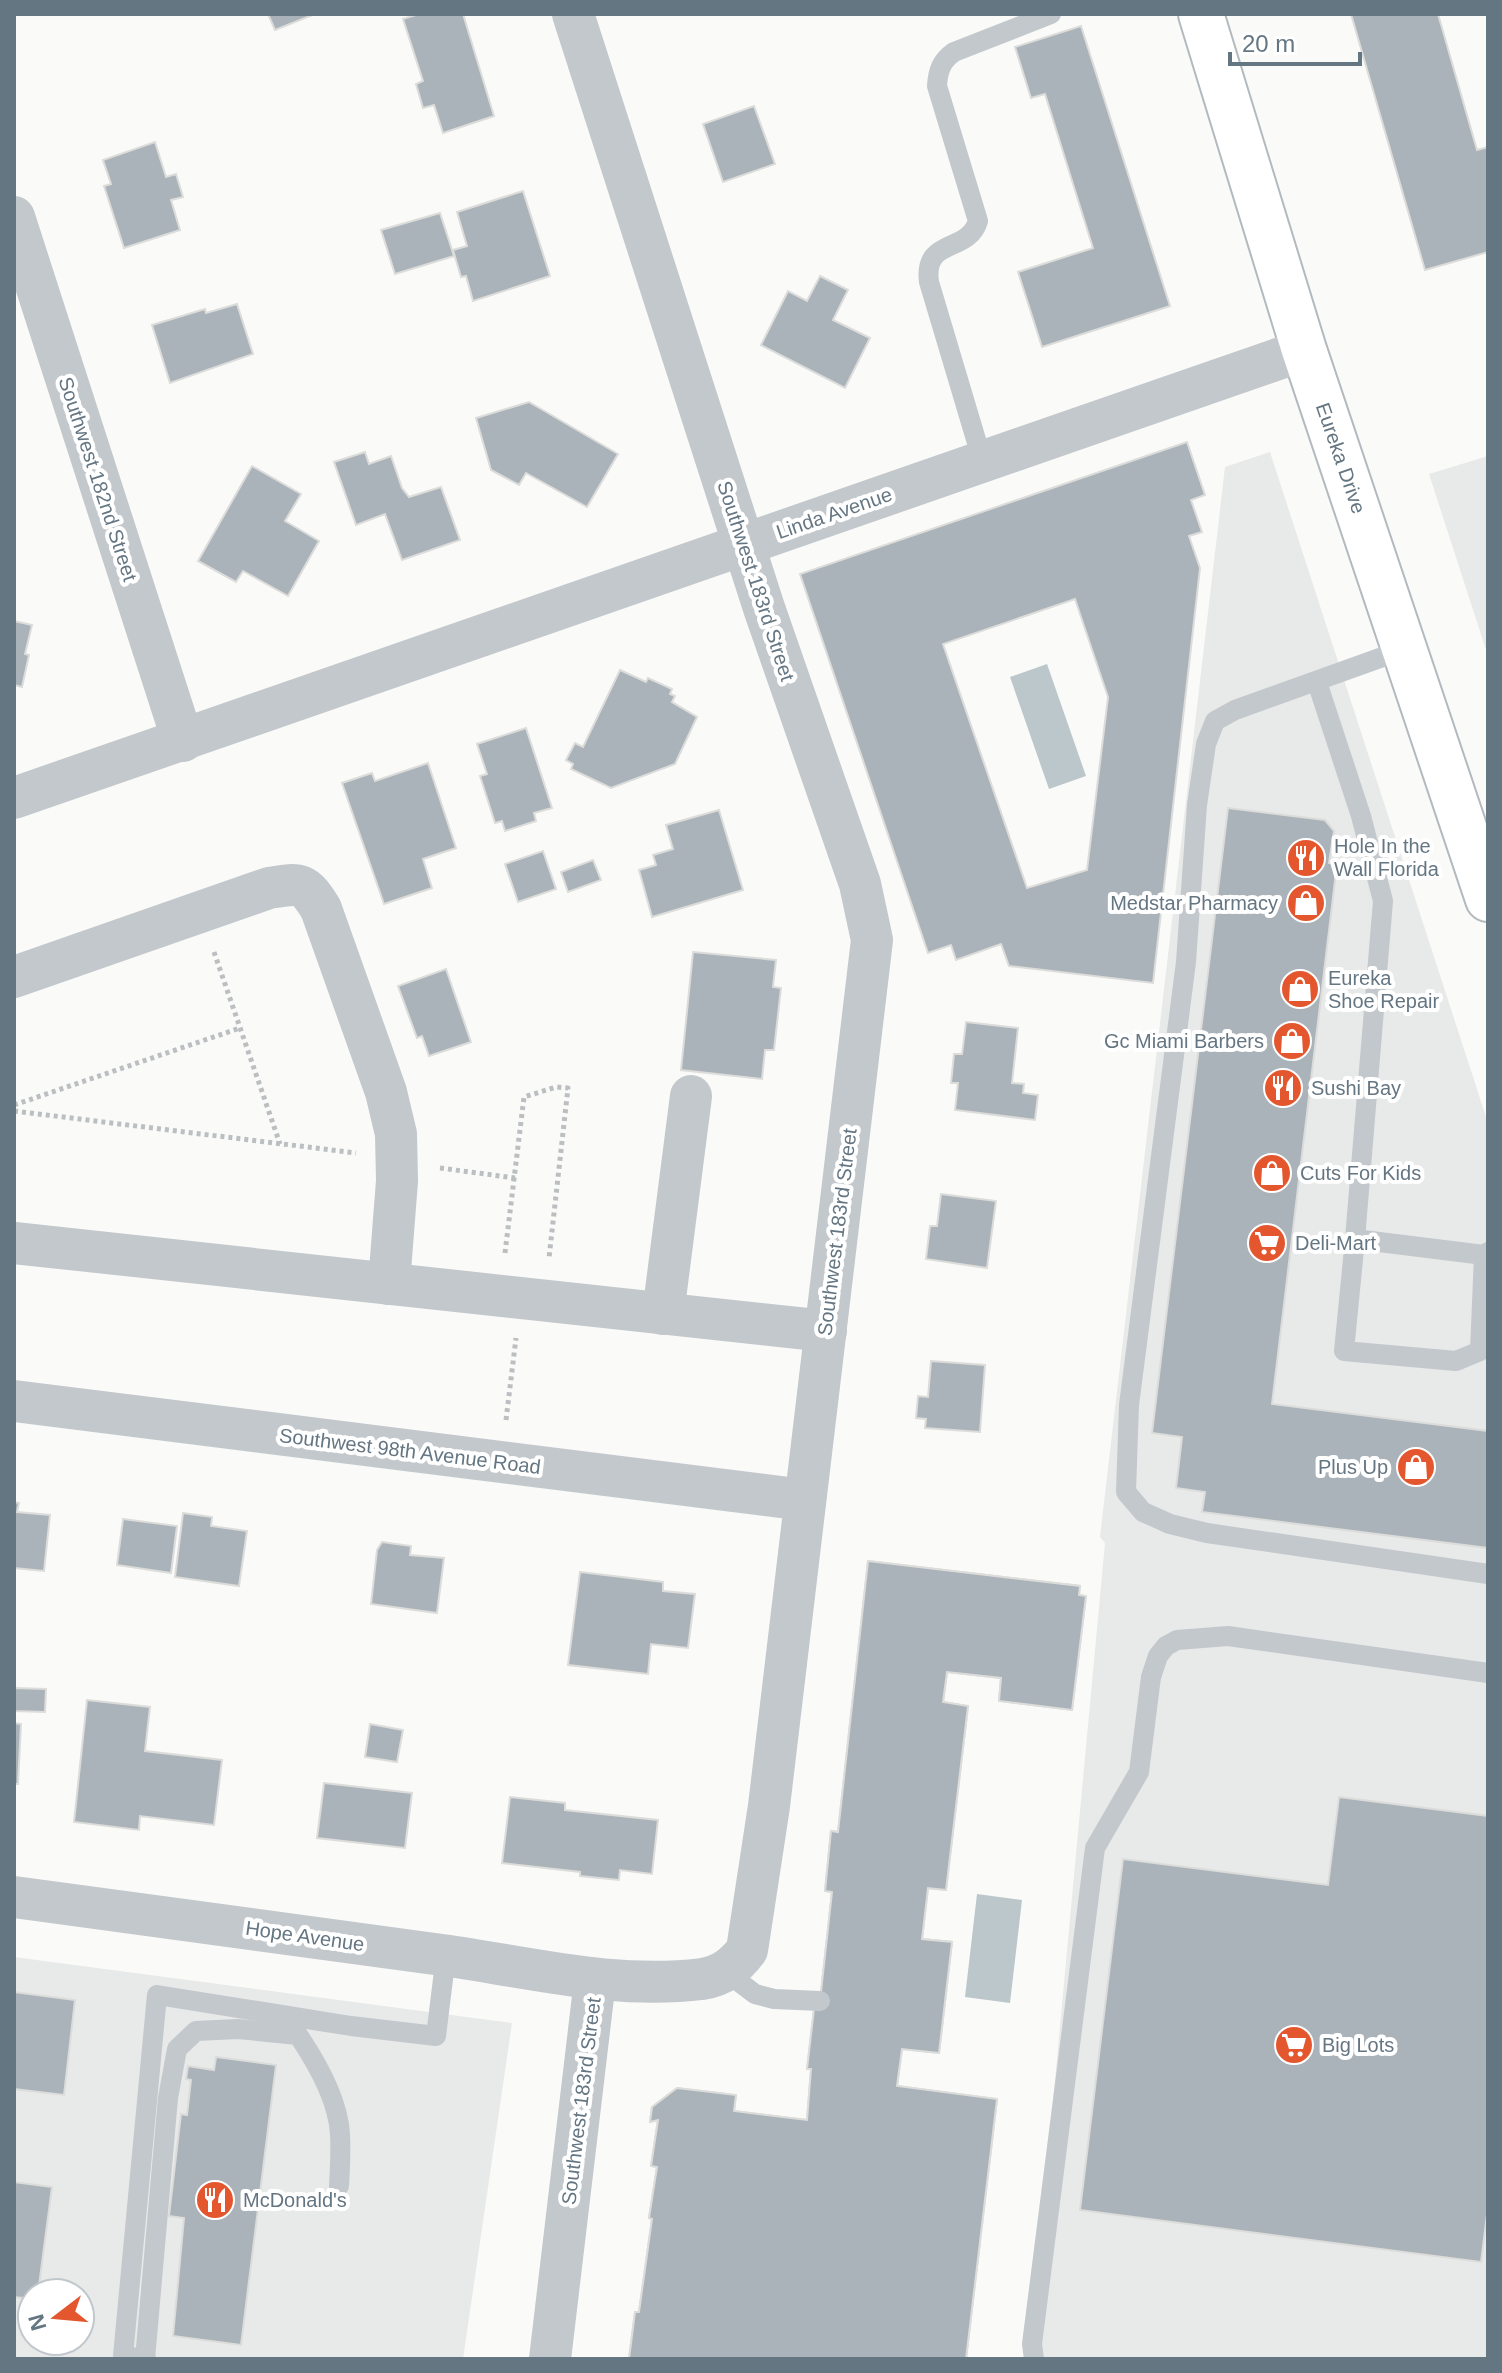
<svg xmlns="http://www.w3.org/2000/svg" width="1502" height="2373" viewBox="0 0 1502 2373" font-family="Arial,sans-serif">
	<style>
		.built { fill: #e8e9e9; fill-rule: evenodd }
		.water { fill: #bbc7cb }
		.building { fill: #aab3b9; stroke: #dcdcda; stroke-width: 2; fill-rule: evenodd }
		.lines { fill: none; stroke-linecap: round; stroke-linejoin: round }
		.secondary-casing { stroke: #b3babf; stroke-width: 48 }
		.path { stroke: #bbbfc2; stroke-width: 5; stroke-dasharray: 4 4; stroke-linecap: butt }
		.service { stroke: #c3c8cc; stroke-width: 20 }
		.minor { stroke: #c3c8cc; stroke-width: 42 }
		.secondary { stroke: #fff; stroke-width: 44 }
		.labels { text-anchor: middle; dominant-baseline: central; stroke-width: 8; stroke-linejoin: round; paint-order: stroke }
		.street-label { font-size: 20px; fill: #657683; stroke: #fff }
		.poi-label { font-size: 20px; fill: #657683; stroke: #fff; text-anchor: start }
	</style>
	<rect width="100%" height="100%" fill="#fafaf8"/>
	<g class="built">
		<polygon points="1270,452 1488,1123 1488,2359 1029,2359 1105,1543 1100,1537 1225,467"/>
		<polygon points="1488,456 1488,656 1429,474"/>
		<path d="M14,1957l498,66 -49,336h-449zM32,2293h48v48h-48z"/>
	</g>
	<g class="water">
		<polygon points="1047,664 1086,776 1049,789 1010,677"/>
		<polygon points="977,1894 1022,1900 1010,2003 965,1997"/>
	</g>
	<g class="building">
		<polygon points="268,14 315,14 275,30"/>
		<polygon points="419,14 463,14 494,116 443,133 434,105 423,108 416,84 423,81 403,19"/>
		<polygon points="1351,14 1438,14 1477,150 1488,147 1488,252 1425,270"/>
		<polygon points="1081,26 1170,306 1042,347 1018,272 1093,248 1045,94 1031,98 1015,47"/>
		<polygon points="754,106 775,164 723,182 703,124"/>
		<polygon points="155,142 166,177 176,174 183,197 171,200 180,230 124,248 104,186 111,184 103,160"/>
		<polygon points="523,191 550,276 473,301 466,276 461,277 453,250 467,246 457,212"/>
		<polygon points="440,213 454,256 395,274 381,230"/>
		<polygon points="820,276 848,290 833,320 870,338 845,388 761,345 788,291 807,301"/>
		<polygon points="237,304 253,354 170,383 152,325 205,309 206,313"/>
		<polygon points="529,402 618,454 587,507 526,473 519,485 491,470 476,418"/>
		<path d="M1187,442l18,53 -14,5 11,32 -13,4 11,32 -47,415 -144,-17 -8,-22 -45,16 -5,-15 -23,8 -128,-379zM1075,599l33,98 -21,173 -60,18 -84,-244z"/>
		<polygon points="365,452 369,464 391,456 402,488 409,497 441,487 460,540 402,560 385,514 356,525 334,462"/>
		<polygon points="252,466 301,494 285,521 319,541 288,596 243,571 236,582 198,561"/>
		<polygon points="14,621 32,625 25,654 29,655 22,687 14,685"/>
		<polygon points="620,670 646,682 648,678 672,689 670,694 675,696 672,702 697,717 675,764 611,788 571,769 573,764 566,760 575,743 583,747"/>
		<polygon points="526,728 552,808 534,813 536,821 505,831 502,821 495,823 480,776 487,774 477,744"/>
		<polygon points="428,763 456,848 423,859 432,888 384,904 342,783 372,773 375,781"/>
		<polygon points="1228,808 1325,820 1334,831 1329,863 1337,864 1272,1404 1488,1431 1488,1548 1202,1512 1205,1492 1176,1488 1182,1437 1152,1433"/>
		<polygon points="719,810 743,890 652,917 639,870 656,865 653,855 673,849 666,825"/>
		<polygon points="543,851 556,889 518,902 505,864"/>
		<polygon points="593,860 601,880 568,892 561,872"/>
		<polygon points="693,952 776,960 773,987 781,988 774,1050 765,1050 762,1079 681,1070"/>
		<polygon points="446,969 471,1042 429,1056 422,1036 417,1038 398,986"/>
		<polygon points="966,1022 1018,1028 1012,1083 1024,1084 1023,1093 1038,1095 1035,1120 955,1110 958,1083 951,1083 954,1054 962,1054"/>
		<polygon points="941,1194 996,1201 987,1268 926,1259 930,1226 937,1226"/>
		<polygon points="931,1361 985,1365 980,1432 925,1428 926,1419 916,1418 918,1396 928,1397"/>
		<polygon points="14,1502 19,1503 17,1512 50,1515 44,1571 14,1568"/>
		<polygon points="183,1513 212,1517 211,1526 247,1531 239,1586 175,1577"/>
		<polygon points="123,1519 177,1526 171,1573 117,1565"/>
		<polygon points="382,1542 411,1546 410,1555 444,1558 437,1613 371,1604 377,1550"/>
		<polygon points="868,1561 1080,1586 1079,1595 1086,1596 1072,1710 999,1701 1001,1678 947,1672 943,1702 968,1706 946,1890 928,1888 922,1939 952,1942 939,2053 902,2049 897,2086 997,2099 966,2359 859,2359 862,2341 857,2339 860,2318 856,2317 860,2277 867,2277 869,2253 873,2255 876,2235 872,2235 878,2183 861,2181 859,2196 789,2188 790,2171 771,2170 768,2199 764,2198 758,2241 767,2243 760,2307 753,2305 745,2359 629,2359 635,2312 639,2312 652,2219 649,2218 657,2167 651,2166 658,2120 650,2122 652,2107 677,2088 736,2095 734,2111 807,2120 811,2069 807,2069 814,2009 819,2010 832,1892 825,1891 831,1831 838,1832"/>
		<polygon points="868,1561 1080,1586 1079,1595 1086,1596 1072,1710 999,1701 1001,1678 947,1672 943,1702 968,1706 946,1890 928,1888 922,1939 952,1942 939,2053 902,2049 897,2086 997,2099 966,2359 629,2359 635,2312 639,2312 652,2219 649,2218 657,2167 651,2166 658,2120 650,2122 652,2107 677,2088 736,2095 734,2111 807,2120 811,2069 807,2069 814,2009 819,2010 832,1892 825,1891 831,1831 838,1832"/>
		<polygon points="580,1572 663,1582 663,1591 695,1594 688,1648 651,1644 648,1674 568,1665"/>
		<polygon points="14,1688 46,1689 45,1712 14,1711"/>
		<polygon points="87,1700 150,1707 145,1751 222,1760 214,1825 140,1816 139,1830 74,1822"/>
		<polygon points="14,1723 21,1724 18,1784 14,1784"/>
		<polygon points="370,1724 403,1730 397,1762 365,1757"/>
		<polygon points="324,1783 412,1793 405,1848 317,1838"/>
		<polygon points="510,1797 565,1803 565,1810 658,1820 652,1874 620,1870 619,1880 580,1876 580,1872 502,1863"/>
		<polygon points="1339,1797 1488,1816 1488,2206 1481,2262 1080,2210 1123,1859 1328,1885"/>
		<polygon points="14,1992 75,2000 64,2095 14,2089"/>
		<polygon points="216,2057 276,2065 241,2345 173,2336 184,2218 169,2216 181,2114 187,2115 191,2080 186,2079 188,2066 214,2070"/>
		<polygon points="14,2182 52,2187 38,2293 32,2293 32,2299 14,2297"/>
	</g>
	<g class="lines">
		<g class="secondary-casing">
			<polyline id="secondary" points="1201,14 1304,350 1488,899"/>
		</g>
		<g class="path">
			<polyline points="214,952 280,1144"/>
			<polyline points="14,1105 240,1028"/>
			<polyline points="14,1111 356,1153"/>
			<polyline points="440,1168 515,1178"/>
			<polyline points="505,1253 524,1097 556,1087 568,1088 549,1258"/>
			<polyline points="506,1420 516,1338"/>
		</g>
		<g class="service">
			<path d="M983,463l-54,-181c-6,-45 39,-28 49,-61l-41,-135c1,-15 4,-25 17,-34l97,-38"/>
			<polyline points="1405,649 1235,710 1215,721 1206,744 1197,805 1186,962 1129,1405 1126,1492 1143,1512 1170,1524 1207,1533 1488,1574"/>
			<polyline points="1317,682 1361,816 1383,901 1355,1239 1344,1351 1456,1361 1480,1351 1484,1255 1488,1252"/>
			<polyline points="1355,1239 1484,1255"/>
			<polyline points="726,1972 755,1994 774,1999 820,2001"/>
			<path d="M145,2359l23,-261 9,-49 19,-18 42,-2 60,6c19,28 40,64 42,99 1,17 0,35 -1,52"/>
			<polyline points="146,2359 123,2356 157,1995 351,2026 436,2036 446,1955"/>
			<polyline points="1034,2359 1032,2344 1095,1848 1139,1772 1151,1677 1158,1656 1166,1646 1177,1640 1228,1636 1488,1673"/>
		</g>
		<g class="minor">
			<polyline points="14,217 183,741"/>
			<polyline points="14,798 1304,350"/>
			<path d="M14,977l255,-89c31,-5 35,-7 52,21l65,183 10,42 1,47 -8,103"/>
			<polyline points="14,1243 826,1331"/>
			<polyline points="663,1314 691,1096"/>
			<polyline points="14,1401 805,1500"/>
			<path d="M14,1897c143,19 286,38 428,58 87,12 172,35 260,24 20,-3 33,-13 45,-29l22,-144 103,-866 -12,-56 -96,-276 -191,-594"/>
			<polyline points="550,2359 595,1980"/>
		</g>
		<use href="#secondary" class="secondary"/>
	</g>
	<defs>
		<g id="restaurant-disc" transform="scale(2)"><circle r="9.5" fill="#e4572e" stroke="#fff"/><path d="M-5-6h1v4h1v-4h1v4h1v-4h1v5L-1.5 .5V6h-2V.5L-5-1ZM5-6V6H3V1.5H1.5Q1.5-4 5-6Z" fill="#fff"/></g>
		<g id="shop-disc" transform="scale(2)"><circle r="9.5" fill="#e4572e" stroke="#fff"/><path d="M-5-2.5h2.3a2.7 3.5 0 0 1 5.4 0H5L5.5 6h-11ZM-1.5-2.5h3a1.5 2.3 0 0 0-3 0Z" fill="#fff"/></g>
		<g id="supermarket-disc" transform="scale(2)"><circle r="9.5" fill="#e4572e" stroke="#fff"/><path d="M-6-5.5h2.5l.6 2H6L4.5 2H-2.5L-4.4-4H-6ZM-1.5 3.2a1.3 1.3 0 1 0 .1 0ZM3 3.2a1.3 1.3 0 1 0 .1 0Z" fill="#fff"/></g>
	</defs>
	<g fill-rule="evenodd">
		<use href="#restaurant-disc" x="1306" y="858"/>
		<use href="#shop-disc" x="1306" y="903"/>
		<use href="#shop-disc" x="1300" y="989"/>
		<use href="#shop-disc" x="1292" y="1041"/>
		<use href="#restaurant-disc" x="1283" y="1088"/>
		<use href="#shop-disc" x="1272" y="1173"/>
		<use href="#supermarket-disc" x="1267" y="1243"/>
		<use href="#shop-disc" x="1416" y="1467"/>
		<use href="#supermarket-disc" x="1294" y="2045"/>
		<use href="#restaurant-disc" x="215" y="2200"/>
	</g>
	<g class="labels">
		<g class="street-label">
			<text transform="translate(1341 458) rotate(71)">Eureka Drive</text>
			<text transform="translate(98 479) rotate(72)">Southwest 182nd Street</text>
			<text transform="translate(834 513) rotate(-19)">Linda Avenue</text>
			<text transform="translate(756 581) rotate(72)">Southwest 183rd Street</text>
			<text transform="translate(837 1232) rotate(-83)">Southwest 183rd Street</text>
			<text transform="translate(410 1451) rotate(7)">Southwest 98th Avenue Road</text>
			<text transform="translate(305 1936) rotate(8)">Hope Avenue</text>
			<text transform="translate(581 2101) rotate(-83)">Southwest 183rd Street</text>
		</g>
		<g class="poi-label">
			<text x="1334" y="846">Hole In the<tspan x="1334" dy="23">Wall Florida</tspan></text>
			<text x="1278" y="903" text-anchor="end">Medstar Pharmacy</text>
			<text x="1328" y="978">Eureka<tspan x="1328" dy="23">Shoe Repair</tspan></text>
			<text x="1264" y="1041" text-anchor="end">Gc Miami Barbers</text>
			<text x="1311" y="1088">Sushi Bay</text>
			<text x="1300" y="1173">Cuts For Kids</text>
			<text x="1295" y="1243">Deli-Mart</text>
			<text x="1388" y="1467" text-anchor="end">Plus Up</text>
			<text x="1322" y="2045">Big Lots</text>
			<text x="243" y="2200">McDonald's</text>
		</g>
	</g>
	<rect width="1502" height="2373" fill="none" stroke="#657683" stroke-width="32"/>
	<g transform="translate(56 2317) rotate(254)"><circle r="38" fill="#ffffff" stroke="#c1c8cd" stroke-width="2"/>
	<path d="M0-6L14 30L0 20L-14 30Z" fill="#e4572e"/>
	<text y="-12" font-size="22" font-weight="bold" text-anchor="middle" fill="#657683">N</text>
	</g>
	<path d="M1230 52v12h130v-12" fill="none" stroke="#657683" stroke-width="4"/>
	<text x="1242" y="52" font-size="24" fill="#657683" stroke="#ffffff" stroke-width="6" paint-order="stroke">20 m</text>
</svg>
